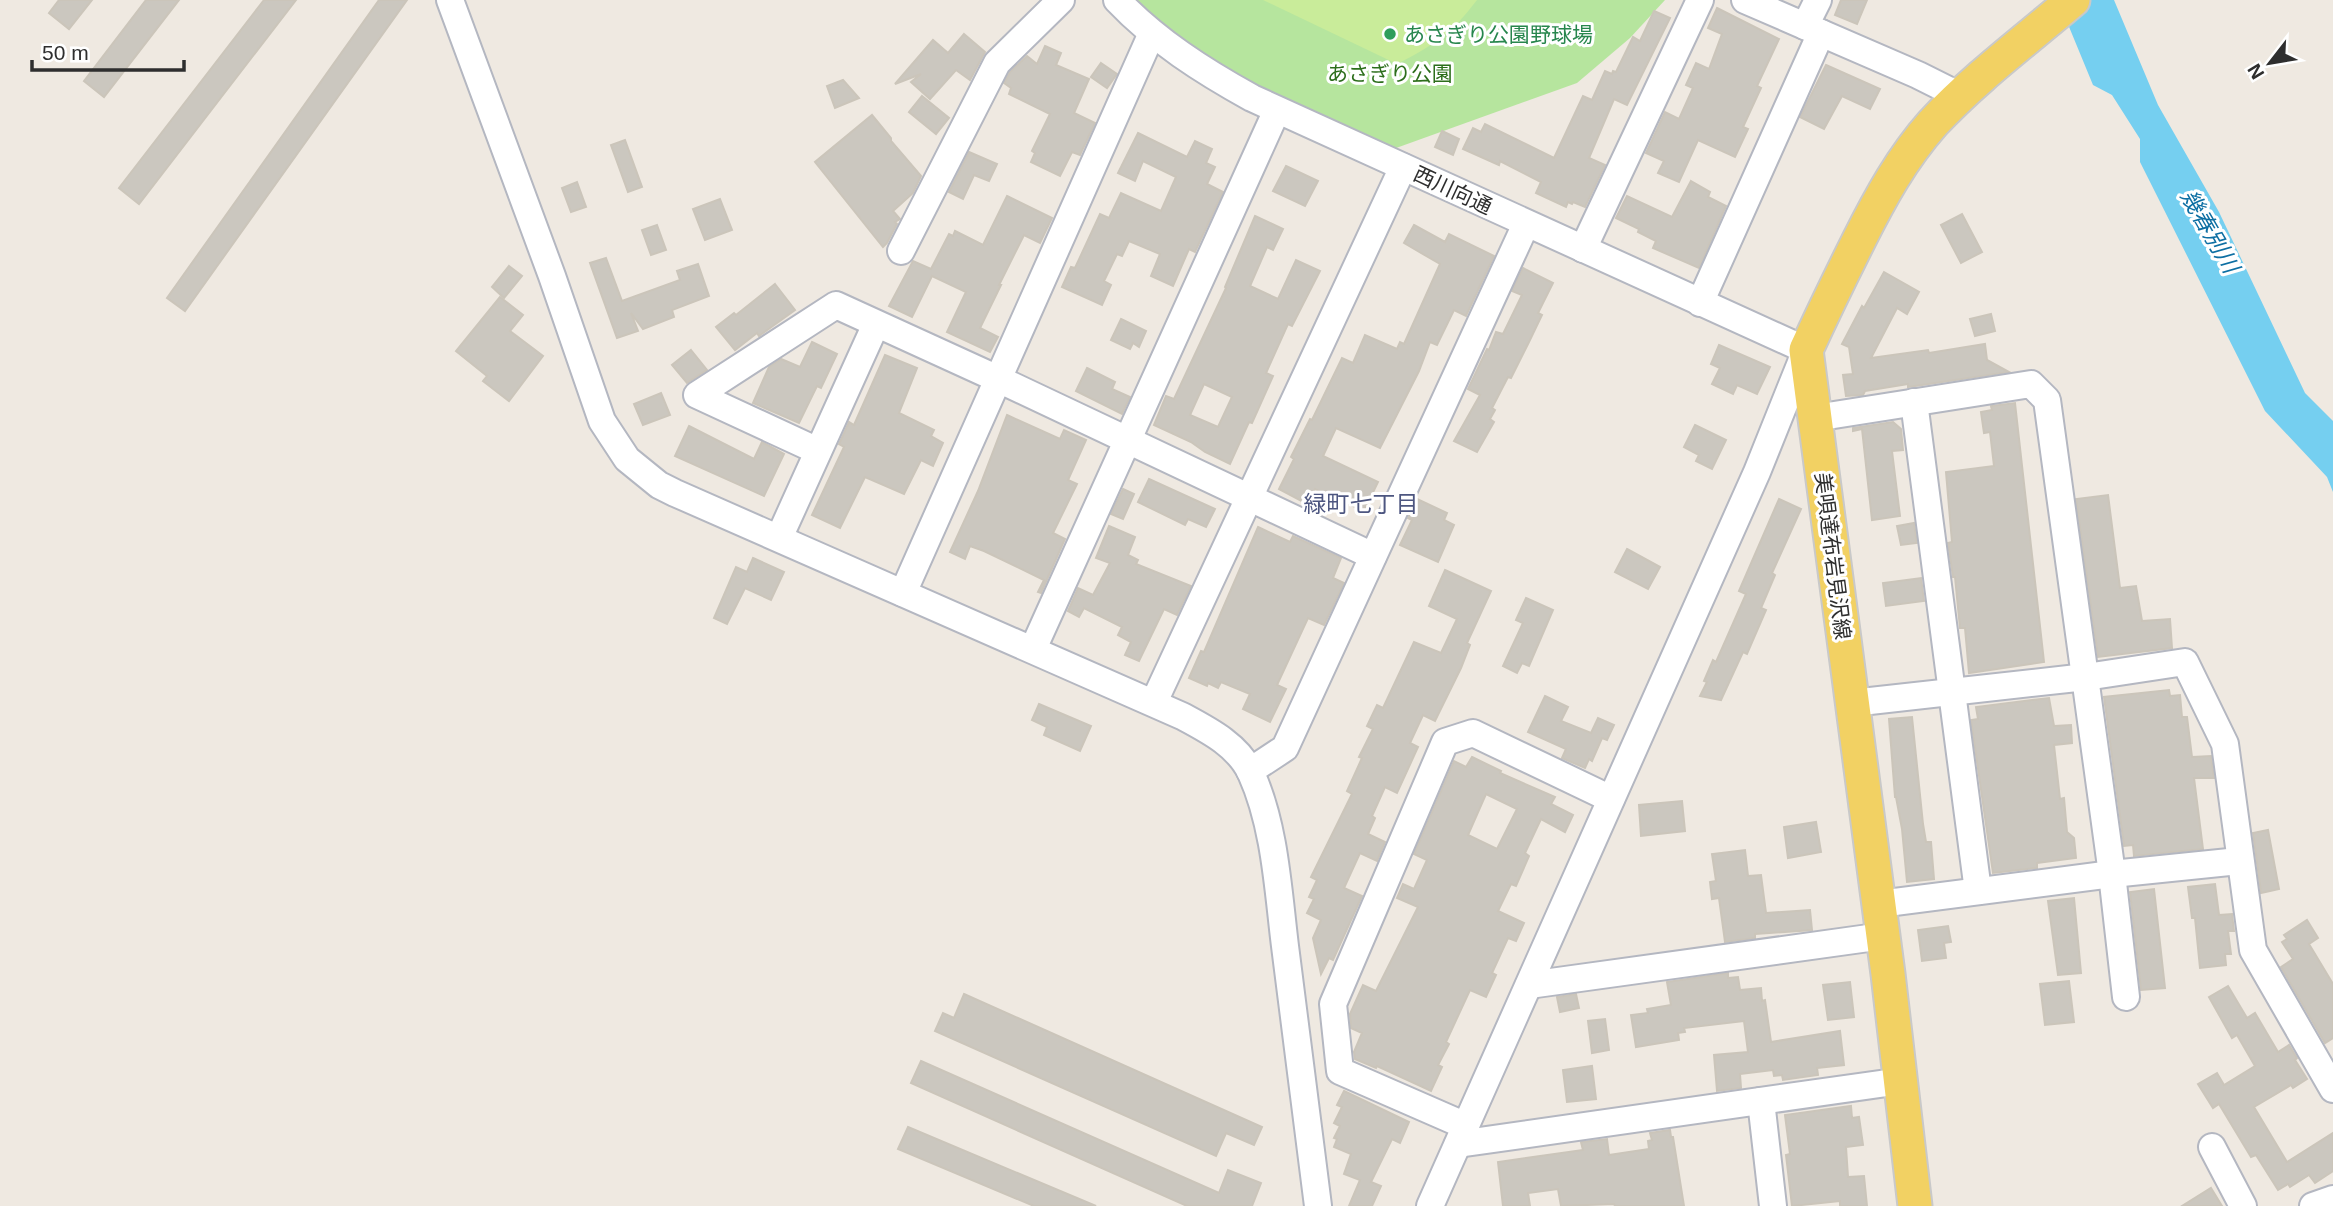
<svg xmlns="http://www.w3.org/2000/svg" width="2333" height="1206" viewBox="0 0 2333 1206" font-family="Arial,'Noto Sans JP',sans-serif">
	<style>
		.green { fill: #b6e59e }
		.pitch { fill: #c9ec9a }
		.water { fill: #75cff0 }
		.building { fill: #cbc7bf; stroke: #cbc5ba; stroke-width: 2; fill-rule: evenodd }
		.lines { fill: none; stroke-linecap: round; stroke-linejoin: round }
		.minor-casing { stroke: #b4b7c1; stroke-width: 30 }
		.major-casing { stroke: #c9c9c9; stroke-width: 37 }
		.minor { stroke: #fff; stroke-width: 26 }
		.major { stroke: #f2d163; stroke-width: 33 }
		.leisure-dot { fill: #2e9e5b; stroke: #fff; stroke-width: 2.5 }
		.labels { text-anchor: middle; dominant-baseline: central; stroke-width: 6; stroke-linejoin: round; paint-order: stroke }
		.leisure-label { font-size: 21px; fill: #27864d; stroke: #fff; text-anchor: start }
		.park-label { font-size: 21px; fill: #2c6e1b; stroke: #fff }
		.street-label { font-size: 21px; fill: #2e2e2e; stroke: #fff }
		.water-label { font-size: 23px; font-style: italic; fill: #0d6fa3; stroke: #fff }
		.neighbourhood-label { font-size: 23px; fill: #4d5680; stroke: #fff }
	</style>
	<rect width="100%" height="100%" fill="#efe9e1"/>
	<polygon class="green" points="1129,0 1665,0 1630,38 1577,83 1385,152 1211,66"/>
	<path class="pitch" d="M1263,0h214c-26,34 -43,45 -80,64z"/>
	<polygon class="water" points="2058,0 2114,0 2158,105 2219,212 2305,393 2333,421 2333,492 2327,477 2265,411 2140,162 2140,139 2112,95 2093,85"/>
	<g class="building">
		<polygon points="59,0 92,0 69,29 49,13"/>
		<polygon points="146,0 179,0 104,97 84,81"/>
		<polygon points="264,0 296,0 139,204 119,188"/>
		<polygon points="379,0 407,0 185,311 167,298"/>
		<polygon points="1841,0 1867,0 1857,24 1835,15"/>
		<polygon points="1717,8 1779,39 1757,86 1761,88 1743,127 1748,129 1735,157 1698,140 1679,182 1658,173 1664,161 1646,153 1665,112 1679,119 1693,88 1686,85 1696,63 1709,69 1722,34 1708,28"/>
		<polygon points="1654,11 1670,18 1627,105 1614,99 1589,158 1605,165 1585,207 1573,202 1572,204 1568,202 1566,207 1536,193 1541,182 1500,161 1499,165 1463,149 1473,128 1481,132 1485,124 1554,158 1583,96 1592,100 1605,71 1612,74 1613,71 1616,72 1633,37 1640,41"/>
		<polygon points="964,34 985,52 970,80 956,70 930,99 911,82 921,74 895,84 933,40 948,53"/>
		<polygon points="1045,46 1061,53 1056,65 1089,79 1074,113 1095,123 1080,155 1072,152 1060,176 1031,162 1035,153 1032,151 1050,114 1009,94 1011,88 1004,83 1010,72 1027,56 1037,64"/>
		<polygon points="1101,63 1117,74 1107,88 1091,77"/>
		<polygon points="1826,65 1880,89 1870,109 1842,96 1824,129 1800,117"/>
		<polygon points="843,80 859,98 835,108 827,86"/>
		<polygon points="922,96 949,118 936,134 909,112"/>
		<polygon points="872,115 891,138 891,141 921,176 913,193 893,211 900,219 895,222 897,224 887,243 883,247 815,162"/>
		<polygon points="1442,131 1459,139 1453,155 1435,147"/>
		<polygon points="1138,133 1187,157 1195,141 1212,149 1206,163 1215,167 1207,184 1223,192 1195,252 1189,249 1173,286 1151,276 1160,254 1129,241 1122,256 1117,254 1104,281 1111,285 1102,305 1062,287 1071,267 1075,268 1100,214 1109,218 1121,193 1161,211 1176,177 1143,161 1135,181 1118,173"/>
		<polygon points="625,140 642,187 628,192 611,145"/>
		<polygon points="969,152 997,164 989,181 974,175 963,199 949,192"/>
		<polygon points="1286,166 1318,181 1305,206 1273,191"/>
		<polygon points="1691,181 1710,192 1708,197 1726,206 1699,268 1653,248 1656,241 1638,232 1639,229 1616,218 1627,196 1672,217"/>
		<polygon points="577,182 586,207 571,212 562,188"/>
		<polygon points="1007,196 1052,218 1040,243 1024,235 999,285 1001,285 980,328 998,337 990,352 947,332 966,292 932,276 912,317 889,306 913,261 931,269 949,234 953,236 955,231 983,245"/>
		<polygon points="720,199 732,230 705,240 693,209"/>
		<polygon points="1962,214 1982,252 1961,263 1941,225"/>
		<path d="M1255,216l28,13 -10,21 -6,-3 -17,39 28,13 18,-39 24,11 -28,55 -4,-2 -22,49 7,3 -21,47 -3,-1 -19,42 -25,-12 -14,-10 -37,-17 12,-29 8,3 52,-111 -1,-1zM1204,384l28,13 -14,30 -28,-12z"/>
		<polygon points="657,225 666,250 651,255 642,230"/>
		<polygon points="1414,225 1445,242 1449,234 1494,256 1466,316 1454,310 1437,345 1430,342 1419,371 1380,448 1336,428 1323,456 1378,482 1364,511 1315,489 1307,504 1279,489 1294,459 1291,457 1310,419 1312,420 1342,358 1353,363 1365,335 1397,349 1400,342 1404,344 1440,264 1404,243"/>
		<polygon points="606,258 622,301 680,280 677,271 698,264 709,296 672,310 674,317 643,329 631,313 638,331 617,338 590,263"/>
		<polygon points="509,266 522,276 504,298 492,287"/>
		<polygon points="1523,268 1553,283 1538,313 1542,315 1529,342 1511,378 1508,377 1492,408 1495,410 1490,419 1494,422 1477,452 1454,441 1480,395 1468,389 1487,349 1489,350 1496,332 1503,334 1522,295 1512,291"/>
		<polygon points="1884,272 1919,292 1907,314 1897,308 1871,358 1928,350 1929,353 1985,344 1987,360 2009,372 1908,387 1908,384 1865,391 1863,395 1846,396 1843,375 1853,374 1849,347 1842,344 1862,306 1864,308"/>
		<polygon points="775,284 795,310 759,336 757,333 735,350 716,327 734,313 736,315"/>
		<polygon points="500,297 523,315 510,331 543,356 509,401 483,381 487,376 456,351"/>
		<polygon points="1991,314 1995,331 1975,336 1970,319"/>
		<polygon points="1121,319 1146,331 1139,347 1133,343 1130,349 1111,340"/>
		<polygon points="812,342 837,354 821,388 817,386 799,423 753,403 769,367 781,359 800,367"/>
		<polygon points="1719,345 1770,367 1757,394 1737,385 1733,394 1712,384 1720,368 1711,364"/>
		<polygon points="691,350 707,370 687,383 672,365"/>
		<polygon points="885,355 917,368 899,413 934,430 931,436 943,443 933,466 921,460 904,494 865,477 840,528 812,515 844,447 839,444 849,422 854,425"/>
		<polygon points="1087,368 1115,382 1112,389 1130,397 1122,414 1076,391"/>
		<polygon points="661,393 670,415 643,425 634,404"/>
		<polygon points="2015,403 2044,662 1969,673 1965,628 1960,628 1955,577 1953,577 1948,543 1952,542 1946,472 1994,466 1990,432 1984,433 1981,412 1992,410 1991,406"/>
		<polygon points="1007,415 1060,439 1064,430 1086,440 1068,480 1077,484 1053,533 1065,539 1041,593 1038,592 1044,580 984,551 970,546 965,559 950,552 978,491"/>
		<polygon points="1893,422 1901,429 1903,450 1892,451 1900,516 1872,520 1862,429 1853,431 1853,428"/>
		<polygon points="1695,425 1726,440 1712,469 1696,461 1699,455 1684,447"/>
		<polygon points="689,426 754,459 762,442 784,454 764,496 675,456"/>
		<polygon points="1149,479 1215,509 1206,527 1188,519 1185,525 1138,502"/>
		<polygon points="1123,489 1134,494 1123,519 1111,514"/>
		<polygon points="2108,495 2120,588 2136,586 2142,621 2170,619 2172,648 2098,657 2076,499"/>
		<polygon points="1417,499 1447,513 1444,520 1454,525 1438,562 1400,545 1412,520 1408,518"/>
		<polygon points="1779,499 1801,509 1772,573 1775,575 1761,608 1766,610 1747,654 1743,652 1721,700 1700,696 1707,682 1704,681 1713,660 1716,662 1746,594 1739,591"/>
		<polygon points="1914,523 1917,543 1901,545 1897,526"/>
		<polygon points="1109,526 1135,537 1128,555 1138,560 1136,564 1191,586 1177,615 1164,609 1139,661 1125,655 1131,642 1118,635 1122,627 1084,608 1079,617 1068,611 1078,588 1093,595 1110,563 1096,558"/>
		<polygon points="1258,527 1290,542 1293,536 1341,558 1333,578 1344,583 1324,625 1308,618 1277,685 1286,689 1270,722 1243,709 1250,694 1221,682 1218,688 1208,683 1207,686 1189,678 1201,651 1204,652"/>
		<polygon points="1627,549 1660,567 1648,589 1615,572"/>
		<polygon points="753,558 784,572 771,600 745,588 727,624 714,618 736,567 747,572"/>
		<polygon points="1445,570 1491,591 1467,643 1470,645 1461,668 1435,721 1423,715 1410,743 1418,747 1397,793 1385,787 1372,816 1375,818 1368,834 1385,842 1377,861 1360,853 1344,888 1362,896 1333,960 1329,958 1321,974 1313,938 1321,920 1307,913 1314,899 1309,897 1317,880 1311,877 1352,794 1347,791 1362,758 1359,757 1373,729 1367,726 1377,705 1383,708 1414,642 1441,653 1457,619 1429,606"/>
		<polygon points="1921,578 1924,601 1886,606 1883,583"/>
		<polygon points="1526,598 1553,610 1529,666 1522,663 1517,673 1503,666 1523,623 1516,620"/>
		<polygon points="2169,690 2170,696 2180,695 2182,717 2187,717 2192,757 2211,756 2214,778 2194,778 2203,849 2134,856 2133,845 2124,846 2104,697"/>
		<polygon points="1545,696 1568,707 1561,721 1591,733 1598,718 1614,725 1607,740 1602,738 1592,761 1589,759 1585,768 1562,758 1566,749 1528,732"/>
		<polygon points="2049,698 2054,726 2071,725 2072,743 2054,745 2060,799 2064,798 2067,832 2074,838 2076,858 2037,863 2037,868 1993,873 1971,720 1978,719 1976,707"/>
		<polygon points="1039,704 1091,726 1080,751 1044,735 1047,727 1032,720"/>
		<polygon points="1912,717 1923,824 1926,842 1931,842 1934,879 1907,882 1902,829 1896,797 1895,797 1889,719"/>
		<path d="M1472,757l29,14 -1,2 55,24 -4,7 22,11 -8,17 -24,-13 -16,34 4,3 -13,30 -5,-2 -13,27 26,12 -8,18 -8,-3 -16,35 4,2 -10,22 -16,-7 -24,52 3,2 -11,21 4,2 -11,24 -54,-25 -1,2 -21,-9 -1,-7 8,-19 -11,-5 -1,-14 13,-29 13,6 42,-84 -21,-9 6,-14 11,5 13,-29 -13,-6 40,-93 12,6zM1486,794l31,15 -20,40 -29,-14z"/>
		<polygon points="1682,801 1685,831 1641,836 1639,805"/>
		<polygon points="1816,822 1821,852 1788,858 1784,827"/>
		<polygon points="2268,830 2279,889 2261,893 2253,833"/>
		<polygon points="1745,850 1748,876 1761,875 1766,913 1810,910 1812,930 1755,934 1755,938 1725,942 1719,898 1712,899 1710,882 1716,881 1712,854"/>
		<polygon points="2215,884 2219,915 2232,914 2234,931 2228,931 2231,954 2225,954 2226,965 2200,968 2195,918 2192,918 2188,887"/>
		<polygon points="2154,889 2165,988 2141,990 2130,892"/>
		<polygon points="2074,898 2081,973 2058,975 2048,901"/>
		<polygon points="2307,920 2318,938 2309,944 2333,984 2333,1038 2325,1043 2281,967 2293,959 2282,942 2287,939 2284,935"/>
		<polygon points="1948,926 1951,942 1944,943 1946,958 1922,961 1918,930"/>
		<polygon points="1728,973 1728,978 1738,977 1740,990 1761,988 1762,1001 1765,1000 1771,1042 1840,1031 1844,1065 1817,1068 1818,1075 1783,1080 1782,1075 1774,1076 1773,1070 1740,1074 1741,1088 1717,1091 1714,1055 1748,1052 1744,1021 1684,1028 1685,1032 1678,1033 1679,1040 1636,1047 1631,1015 1648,1013 1647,1009 1671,1005 1667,982"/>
		<polygon points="2069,981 2074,1022 2045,1025 2040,984"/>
		<polygon points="1850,982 1854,1017 1828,1020 1823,985"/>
		<polygon points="2228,986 2247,1018 2255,1013 2278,1052 2289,1045 2297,1058 2295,1060 2307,1079 2293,1088 2291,1085 2254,1107 2287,1162 2333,1133 2333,1171 2315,1183 2309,1175 2290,1187 2288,1184 2278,1190 2256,1155 2251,1157 2219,1104 2213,1108 2198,1084 2217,1073 2224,1085 2255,1066 2237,1035 2232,1038 2209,997"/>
		<polygon points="964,994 1262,1127 1254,1145 1226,1133 1216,1156 935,1031 943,1013 954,1018"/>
		<polygon points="1576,994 1579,1008 1560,1012 1557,997"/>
		<polygon points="1605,1019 1609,1050 1592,1053 1588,1021"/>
		<polygon points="921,1061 1219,1193 1228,1170 1261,1183 1252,1206 1187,1206 911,1083"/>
		<polygon points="1592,1066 1596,1099 1567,1102 1563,1070"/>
		<polygon points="1344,1091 1409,1122 1400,1143 1392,1139 1371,1182 1381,1186 1372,1206 1349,1206 1360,1180 1344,1174 1351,1154 1334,1147 1337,1139 1334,1138 1340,1126 1334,1123 1342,1107 1337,1105"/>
		<polygon points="1851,1106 1852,1118 1859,1117 1863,1145 1846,1147 1848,1177 1864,1176 1867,1206 1840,1206 1840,1201 1792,1206 1786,1155 1790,1154 1785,1115"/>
		<polygon points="908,1127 1096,1206 1034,1206 898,1149"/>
		<polygon points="1670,1130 1671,1137 1673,1137 1684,1206 1615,1206 1614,1204 1561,1206 1558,1189 1528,1193 1530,1206 1503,1206 1498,1162 1583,1150 1581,1142 1607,1139 1609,1155 1649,1149 1648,1141 1652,1140 1650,1133"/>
		<polygon points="2211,1188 2222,1206 2182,1206"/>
	</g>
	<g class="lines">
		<g class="minor-casing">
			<g id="minor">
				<path d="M450,0l102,276 50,145 25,38 32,26 16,8 507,223c26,14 56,29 69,57 24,53 27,116 34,173 11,87 22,173 33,260"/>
				<path d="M1117,0c39,41 86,71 135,98l554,252 -49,122 -327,734"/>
				<polyline points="1745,0 1918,75 1960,96"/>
				<polyline points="1805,26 1818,0"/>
				<polyline points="1583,249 1700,0"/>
				<polyline points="901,251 997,63 1061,0"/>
				<polyline points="1700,303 1821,33"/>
				<polyline points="1914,402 1978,891"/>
				<polyline points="1815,418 2031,384 2047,400 2112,874 2126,997"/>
				<polyline points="818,451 697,395 836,305 998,379 1373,556"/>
				<polyline points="779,538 876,324"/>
				<polyline points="903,593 1152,33"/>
				<polyline points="1033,649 1277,110"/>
				<polyline points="1154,702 1403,167"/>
				<polyline points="1852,703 2086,677 2185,662 2225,744 2253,950 2333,1089"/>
				<polyline points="1250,771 1285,748 1526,224"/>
				<polyline points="1879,904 2112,874 2239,861"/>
				<polyline points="1529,985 1883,936"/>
				<polyline points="1761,1101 1773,1206"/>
				<polyline points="1466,1126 1340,1071 1333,1004 1445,742 1473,733 1611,799"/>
				<polyline points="1458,1144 1901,1081"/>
				<polyline points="2212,1147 2243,1206"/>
				<polyline points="2313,1206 2333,1199"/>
			</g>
		</g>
		<g class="major-casing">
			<path id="major" d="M1915,1206l-27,-232 -82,-624c17,-37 35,-74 53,-110 21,-42 43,-82 74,-117 42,-45 93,-83 140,-123"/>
		</g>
		<use href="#minor" class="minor"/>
		<use href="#major" class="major"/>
	</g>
	<circle class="leisure-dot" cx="1390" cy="34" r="7"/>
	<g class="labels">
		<g class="leisure-label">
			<text x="1404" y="34">あさぎり公園野球場</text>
		</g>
		<g class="park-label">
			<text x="1390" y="73">あさぎり公園</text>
		</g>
		<g class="street-label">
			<text transform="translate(1453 190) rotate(25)">西川向通</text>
			<text transform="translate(1833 556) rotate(83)">美唄達布岩見沢線</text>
		</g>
		<g class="water-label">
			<text transform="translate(2210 231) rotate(60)">幾春別川</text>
		</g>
		<g class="neighbourhood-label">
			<text x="1361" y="504">緑町七丁目</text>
		</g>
	</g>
	<g transform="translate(2270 63) rotate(239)" stroke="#ffffff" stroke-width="5" paint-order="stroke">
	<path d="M0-5L12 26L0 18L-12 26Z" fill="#2e2e2e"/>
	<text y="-10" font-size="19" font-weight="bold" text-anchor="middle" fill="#2e2e2e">N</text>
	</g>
	<path d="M32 60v10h152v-10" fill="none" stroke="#2e2e2e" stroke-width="3.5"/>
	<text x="42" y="60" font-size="21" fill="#2e2e2e" stroke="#ffffff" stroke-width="5" paint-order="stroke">50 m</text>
</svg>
